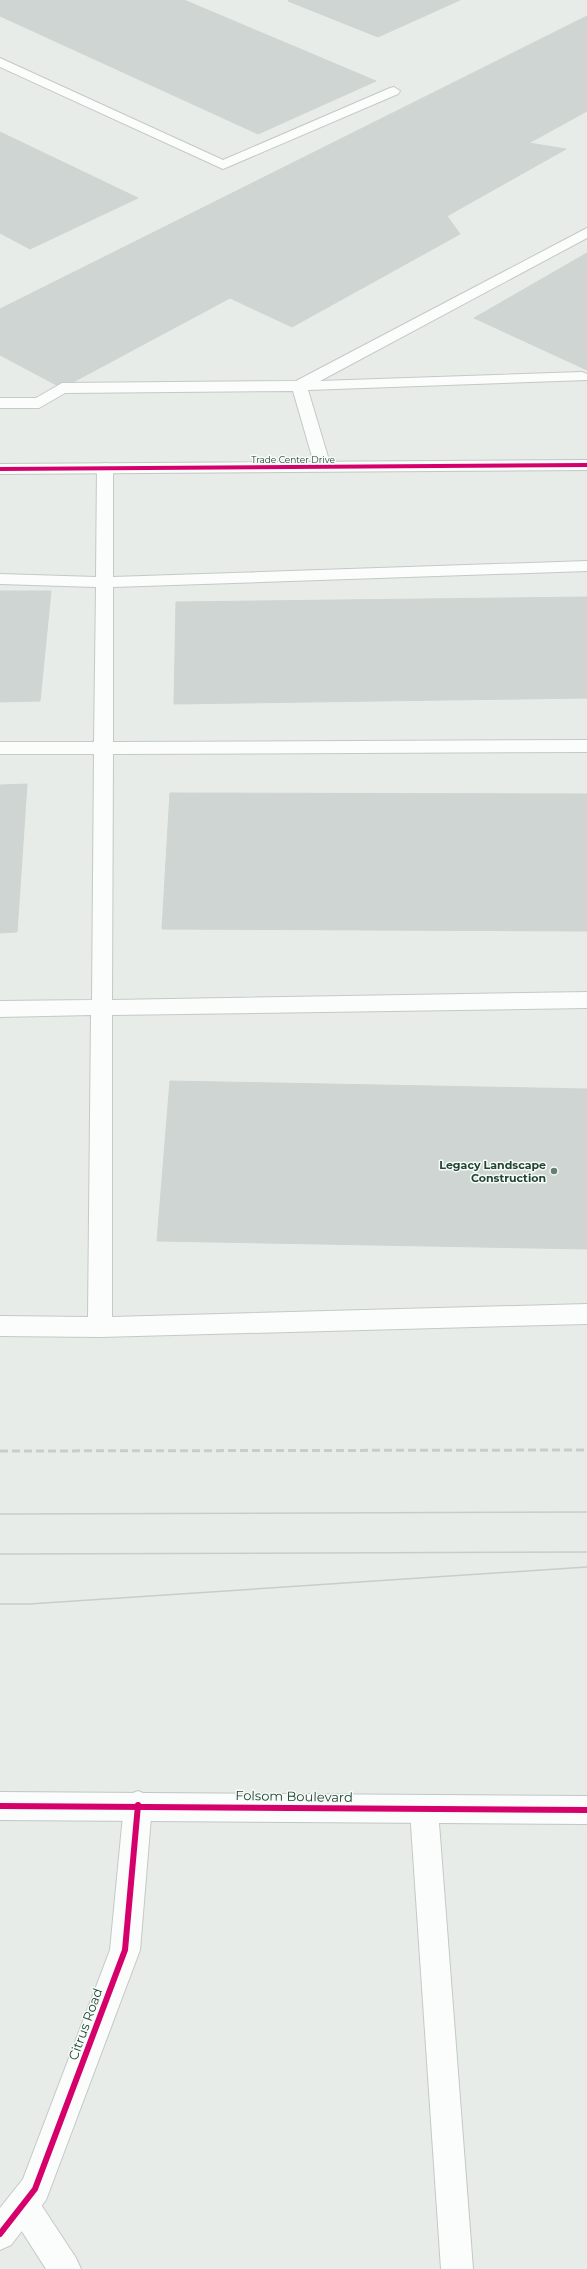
<svg xmlns="http://www.w3.org/2000/svg" width="587" height="2269" viewBox="0 0 587 2269" font-family="Montserrat,sans-serif">
	<style>
		.building { fill: #cfd5d2; stroke: #cfd5d2 }
		.lines { fill: none; stroke-linecap: round; stroke-linejoin: round }
		.lane-casing { stroke: #c4c9c6; stroke-width: 2 }
		.street-casing { stroke: #c4c9c6; stroke-width: 2 }
		.secondary-casing { stroke: #c0c8c4; stroke-width: 2 }
		.lane { fill: #fbfcfc; fill-rule: evenodd }
		.street { fill: #fbfcfc; fill-rule: evenodd }
		.secondary { fill: #fbfcfc; fill-rule: evenodd }
		.tram { stroke: #c8cdca; stroke-width: 1.5 }
		.rail { stroke: #c8cdca; stroke-width: 3; stroke-dasharray: 8 4; stroke-linecap: butt }
		.cycleway-far1-casing { stroke: #f6fbf7; stroke-width: 6 }
		.cycleway-casing { stroke: #f6fbf7; stroke-width: 9 }
		.cycleway-far1 { stroke: #d6006c; stroke-width: 4 }
		.cycleway { stroke: #d6006c; stroke-width: 6 }
		.poi-dot { fill: #667f73; stroke: #f6fbf7; stroke-width: 1.5 }
		.labels { text-anchor: middle; dominant-baseline: central; stroke-width: 3; stroke-linejoin: round; paint-order: stroke }
		.far-street-label { font-size: 9px; fill: #214434; stroke: #f6fbf7 }
		.poi-label { font-size: 11px; font-weight: bold; fill: #214434; stroke: #f6fbf7; text-anchor: end }
		.near-street-label { font-size: 13px; fill: #214434; stroke: #f6fbf7 }
	</style>
	<rect width="100%" height="100%" fill="#e7ece9"/>
	<g class="building">
		<polygon points="0,0 184,0 376,81 258,134 0,16"/>
		<polygon points="290,0 460,0 378,37 288,1"/>
		<polygon points="587,16 587,111 529,143 566,149 447,216 460,234 292,327 230,298 62,388 0,355 0,309"/>
		<polygon points="0,132 138,198 30,249 0,233"/>
		<polygon points="587,253 587,370 474,318"/>
		<polygon points="0,591 51,591 40,701 0,702"/>
		<polygon points="587,597 587,698 174,704 176,602"/>
		<polygon points="27,784 17,932 0,933 0,785"/>
		<polygon points="170,793 587,794 587,931 162,929"/>
		<polygon points="170,1081 587,1089 587,1249 157,1241"/>
	</g>
	<g class="lines">
		<g class="lane-casing">
			<g id="lane">
				<polygon points="0,58 223,160 390,88 394,87 400,91 398,94 223,169 0,67"/>
				<polygon points="587,228 587,238 320,381 582,372 587,374 587,380 308,390 331,467 329,470 317,470 315,467 293,391 65,393 39,408 0,408 0,398 36,398 62,383 296,381"/>
				<polygon points="105,463 111,465 113,468 113,577 587,561 587,571 113,587 113,742 587,740 587,752 113,754 112,1000 587,992 587,1008 112,1015 112,1317 587,1304 587,1324 100,1337 0,1336 0,1316 88,1317 91,1015 0,1017 0,1001 92,1000 94,754 0,754 0,742 94,742 96,587 0,584 0,574 96,577 97,468 99,465"/>
				<polygon points="424,1796 434,1800 438,1810 473,2269 441,2269 410,1810 414,1800"/>
				<polygon points="23,2189 34,2194 76,2258 81,2269 46,2269 12,2216 7,2205 12,2194"/>
			</g>
		</g>
		<g class="street-casing">
			<polygon id="street" points="138,1791 148,1795 152,1805 140,1950 46,2200 11,2245 0,2250 0,2208 23,2179 110,1950 124,1805 128,1795"/>
		</g>
		<g class="secondary-casing">
			<g id="secondary">
				<polygon points="587,460 587,470 0,474 0,464"/>
				<polygon points="0,1792 587,1796 587,1824 0,1820"/>
			</g>
		</g>
		<use href="#lane" class="lane"/>
		<use href="#street" class="street"/>
		<use href="#secondary" class="secondary"/>
		<g class="tram">
			<polyline points="0,1514 587,1512"/>
			<polyline points="0,1554 587,1552"/>
			<polyline points="0,1604 29,1604 587,1567"/>
		</g>
		<polyline class="rail" points="0,1451 587,1450"/>
		<g class="cycleway-far1-casing">
			<polyline id="cycleway-far1" points="0,469 587,465"/>
		</g>
		<g class="cycleway-casing">
			<g id="cycleway">
				<polyline points="0,1806 587,1810"/>
				<polyline points="0,2234 35,2189 125,1950 138,1805"/>
			</g>
		</g>
		<use href="#cycleway-far1" class="cycleway-far1"/>
		<use href="#cycleway" class="cycleway"/>
	</g>
	<circle class="poi-dot" cx="554" cy="1171" r="4"/>
	<g class="labels">
		<g class="far-street-label">
			<text x="293" y="459">Trade Center Drive</text>
		</g>
		<g class="poi-label">
			<text x="546" y="1165">Legacy Landscape<tspan x="546" dy="13">Construction</tspan></text>
		</g>
		<g class="near-street-label">
			<text transform="translate(294 1796) rotate(1)">Folsom Boulevard</text>
			<text transform="translate(85 2024) rotate(-70)">Citrus Road</text>
		</g>
	</g>
</svg>
